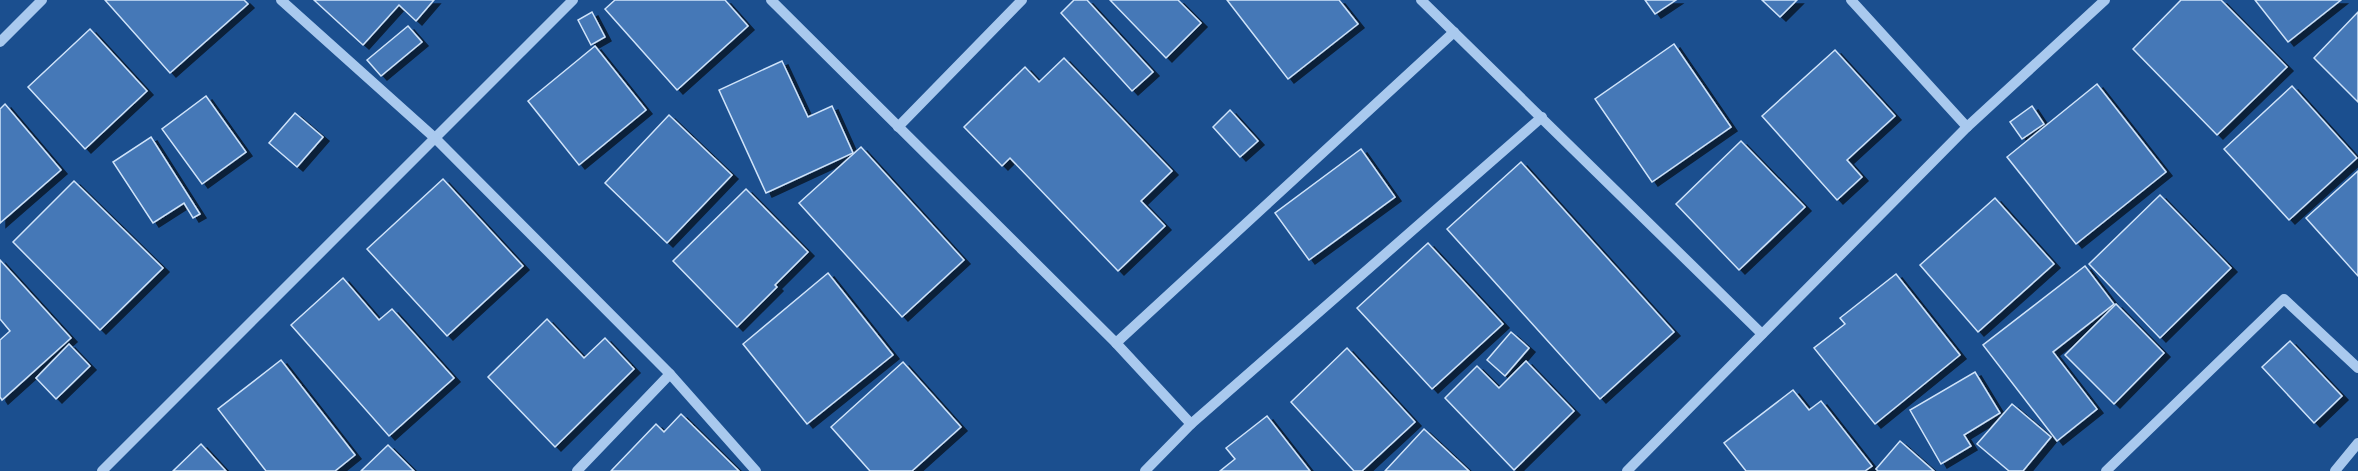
<svg xmlns="http://www.w3.org/2000/svg" width="2358" height="471" viewBox="0 0 2358 471" font-family="Rubik,sans-serif">
<style>
.building{fill:#4478b7;stroke:#cfe3fa;stroke-width:1.5;filter:url(#shadow)}
.lines{fill:none;stroke-linecap:round;stroke-linejoin:round}
.minor{stroke:#a9c9ee;stroke-width:10}
</style>
<defs>
<filter id="shadow"><feDropShadow dx="6" dy="4" stdDeviation="0" flood-color="#0009"/></filter>
</defs>
<rect width="100%" height="100%" fill="#1b4f8f"/>
<g class="building">
<path d="M105,0H244L248,4L170,73Z"/>
<path d="M314,0H434L416,21L399,5L363,45Z"/>
<path d="M615,0H725L748,26L677,90L605,9Z"/>
<path d="M1074,0H1087L1153,72L1132,91L1061,13Z"/>
<path d="M1110,0H1178L1201,23L1166,58Z"/>
<path d="M1227,0H1339L1358,24L1288,79Z"/>
<path d="M1645,0H1676L1655,14Z"/>
<path d="M1762,0H1797L1780,17Z"/>
<path d="M2181,0H2221L2287,67L2217,135L2133,49Z"/>
<path d="M2255,0H2341L2288,42Z"/>
<path d="M592,12L605,37L591,45L578,20Z"/>
<path d="M2358,12V102L2314,58Z"/>
<path d="M408,26L422,42L381,76L367,60Z"/>
<path d="M90,29L147,91L85,149L28,87Z"/>
<path d="M1674,44L1731,127L1652,182L1595,99Z"/>
<path d="M595,46L646,110L579,165L528,101Z"/>
<path d="M1835,50L1895,116L1847,160L1862,177L1837,200L1762,116Z"/>
<path d="M1064,58L1172,171L1141,201L1165,226L1118,271L1010,158L1002,166L964,127L1025,67L1039,82Z"/>
<path d="M782,61L808,117L832,106L853,153L766,193L719,90Z"/>
<path d="M2097,84L2166,172L2076,244L2007,157Z"/>
<path d="M2292,86L2357,158L2289,220L2224,149Z"/>
<path d="M206,96L246,152L202,184L162,129Z"/>
<path d="M5,104L61,170L0,223V109Z"/>
<path d="M2032,106L2044,124L2022,139L2010,122Z"/>
<path d="M1230,110L1258,141L1240,157L1213,127Z"/>
<path d="M295,113L323,137L297,167L269,143Z"/>
<path d="M669,115L732,175L667,243L605,183Z"/>
<path d="M151,137L200,214L193,218L184,203L153,223L113,162Z"/>
<path d="M1741,141L1805,207L1739,270L1676,204Z"/>
<path d="M861,147L964,260L902,317L799,203Z"/>
<path d="M1361,149L1395,197L1309,260L1275,213Z"/>
<path d="M1521,162L1674,332L1600,399L1447,229Z"/>
<path d="M2358,171V276L2306,218Z"/>
<path d="M443,179L523,266L447,336L367,249Z"/>
<path d="M74,181L163,268L100,330L13,242Z"/>
<path d="M746,189L808,252L775,285L777,287L737,327L673,261Z"/>
<path d="M2160,195L2231,268L2160,338L2089,264Z"/>
<path d="M1995,198L2054,264L1978,332L1920,265Z"/>
<path d="M1428,243L1503,324L1432,389L1357,308Z"/>
<path d="M0,260L71,338L2,400L0,397V340L10,331L0,319Z"/>
<path d="M2085,266L2114,304L2053,352L2097,409L2057,441L1983,345Z"/>
<path d="M828,273L893,355L807,424L743,344Z"/>
<path d="M1896,274L1960,355L1875,424L1814,348L1845,324L1840,318Z"/>
<path d="M343,278L379,320L392,309L454,378L389,436L291,325Z"/>
<path d="M2116,304L2164,353L2114,404L2065,355Z"/>
<path d="M547,319L584,358L605,338L634,369L555,447L488,377Z"/>
<path d="M1511,332L1529,348L1505,376L1487,360Z"/>
<path d="M2290,341L2342,396L2314,423L2262,367Z"/>
<path d="M69,344L90,366L56,399L36,378Z"/>
<path d="M1347,348L1415,422L1362,471H1354L1291,402Z"/>
<path d="M281,360L355,455L335,471H266L218,409Z"/>
<path d="M1526,361L1574,411L1514,470L1445,398L1477,366L1499,388Z"/>
<path d="M903,362L961,427L912,471H870L831,427Z"/>
<path d="M1975,372L2000,413L1964,435L1971,446L1941,464L1910,410Z"/>
<path d="M1793,390L1809,410L1821,401L1872,466L1865,471H1746L1724,443Z"/>
<path d="M2012,404L2051,437L2023,471H2009L1977,444Z"/>
<path d="M681,414L739,471H611L656,424L664,432Z"/>
<path d="M1267,416L1310,471H1220L1235,459L1226,448Z"/>
<path d="M1424,429L1469,471H1385Z"/>
<path d="M1900,441L1934,471H1878L1876,469Z"/>
<path d="M201,444L226,471H173Z"/>
<path d="M388,445L414,471H361Z"/>
</g>
<g class="lines">
<g class="minor">
<path d="M281,0L436,139L670,374L756,471"/>
<path d="M771,0L1116,343L1191,424"/>
<path d="M1421,0L1762,334"/>
<path d="M1851,0L1967,127"/>
<path d="M0,42L42,0"/>
<path d="M898,127L1022,0"/>
<path d="M1116,343L1454,32"/>
<path d="M102,471L573,0"/>
<path d="M577,471L670,374"/>
<path d="M1145,471L1191,424L1542,117"/>
<path d="M1627,471L1967,127L2105,0"/>
<path d="M2106,471L2284,299L2358,368"/>
<path d="M2335,471L2358,443"/>
</g>
</g>
</svg>
